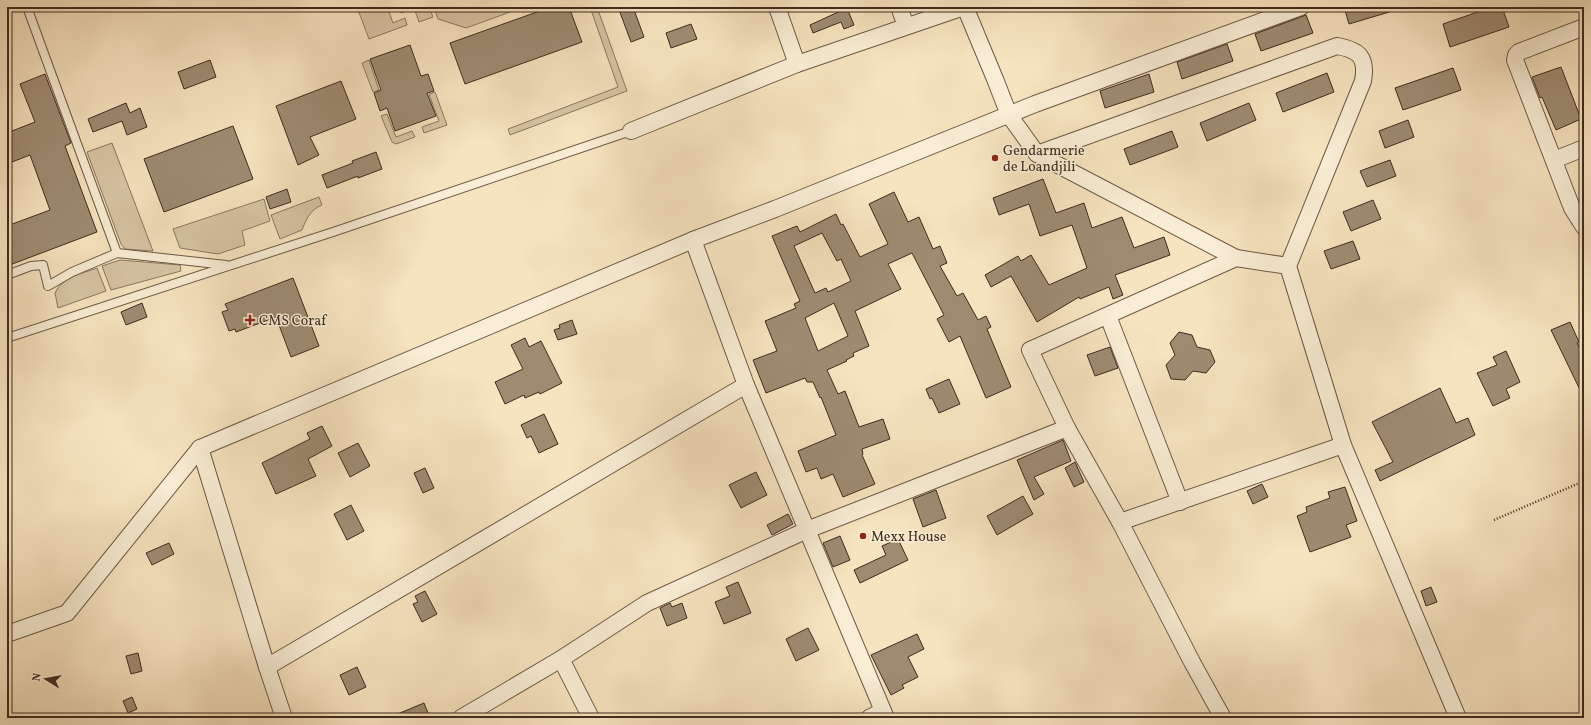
<svg xmlns="http://www.w3.org/2000/svg" width="1591" height="725" viewBox="0 0 1591 725" font-family="Vollkorn,serif">
<style>
.green{fill:#d7c4a4;stroke:#8b7861}
.building{fill:#9e8b72;stroke:#3f2b1e;fill-rule:evenodd}
.lines{fill:none;stroke-linecap:round;stroke-linejoin:round}
.service-casing{stroke:#6d5946;stroke-width:10}
.minor-casing{stroke:#6d5946;stroke-width:18}
.path{stroke:#3f2b1e;stroke-width:2.5;stroke-dasharray:1 2;stroke-linecap:butt}
.service{stroke:#f9edd5;stroke-width:8}
.minor{stroke:#f9edd5;stroke-width:16}
.poi-dot{fill:#8f2418;stroke:#f9edd5;stroke-width:1.5}
.labels{text-anchor:middle;stroke-width:3;stroke-linejoin:round;paint-order:stroke}
.poi-label{font-size:14px;fill:#3f2b1e;stroke:#f9edd5;text-anchor:start}
</style>
<rect width="100%" height="100%" fill="#f6e3bf"/>
<filter id="stains"><feTurbulence type="fractalNoise" baseFrequency=".005" numOctaves="4"/><feColorMatrix values="0 0 0 0 .2 0 0 0 0 .09 0 0 0 0 .02 0 0 0 .5 -.17"/></filter>
<radialGradient id="worn" r=".72"><stop offset=".6" stop-color="#630" stop-opacity="0"/><stop offset="1" stop-color="#630" stop-opacity=".3"/></radialGradient>
<g class="green">
<path d="M357,7H394L388,9L393,23L405,18L407,25L369,39Z"/>
<path d="M399,7H429L433,17L419,22L414,8L401,13Z"/>
<path d="M434,7H459L460,8L464,7H524L466,28L438,19Z"/>
<path d="M590,7H597L627,91L510,135L508,129L618,87Z"/>
<path d="M369,60L379,90L373,92L362,63Z"/>
<path d="M435,92L447,125L424,133L422,127L439,121L429,94Z"/>
<path d="M387,114L396,137L412,131L415,137L396,144L392,142L381,116Z"/>
<path d="M112,143L153,251L125,249L121,244L87,152Z"/>
<path d="M319,197L322,205C310,210 307,218 302,230L280,239L271,215Z"/>
<path d="M264,199L270,221L242,231L245,245L218,254L180,248L173,229Z"/>
<path d="M120,260L180,265L181,271L111,290L102,266Z"/>
<path d="M97,268L106,291L58,308L55,293C62,277 81,274 97,268Z"/>
</g>
<g class="building">
<path d="M551,7H569L582,42L465,84L450,43Z"/>
<path d="M618,7H633L644,37L631,42Z"/>
<path d="M1344,7H1396V10L1349,24Z"/>
<path d="M1492,7H1502L1509,27L1450,47L1443,24Z"/>
<path d="M847,8L854,25L844,29L841,22L813,33L810,25Z"/>
<path d="M1306,15L1313,33L1261,51L1255,34Z"/>
<path d="M691,24L697,39L671,48L666,33Z"/>
<path d="M1227,44L1233,61L1182,79L1177,62Z"/>
<path d="M410,45L421,76L428,74L434,91L427,93L436,116L395,131L387,108L380,111L374,93L381,90L370,59Z"/>
<path d="M210,60L216,77L184,89L178,72Z"/>
<path d="M1561,67L1581,119L1556,130L1542,97L1540,98L1532,77Z"/>
<path d="M1453,68L1461,90L1403,110L1395,88Z"/>
<path d="M1327,73L1334,92L1283,112L1276,93Z"/>
<path d="M45,74L71,143L65,146L97,232L7,266V226L50,210L30,155L7,164V133L35,122L20,84Z"/>
<path d="M1149,74L1154,92L1105,108L1100,91Z"/>
<path d="M341,81L356,119L310,137L319,155L298,165L276,106Z"/>
<path d="M126,103L130,113L140,108L147,127L127,135L122,121L93,132L88,119Z"/>
<path d="M1249,103L1256,120L1207,141L1200,123Z"/>
<path d="M1408,120L1414,137L1385,148L1379,131Z"/>
<path d="M233,126L253,179L164,212L144,159Z"/>
<path d="M1172,131L1178,147L1130,165L1124,149Z"/>
<path d="M376,152L382,169L358,178V176L327,188L322,175L353,163L352,161Z"/>
<path d="M1390,160L1396,176L1367,187L1360,171Z"/>
<path d="M1043,179L1056,213L1084,203L1092,228L1122,217L1134,248L1164,237L1170,255L1115,275L1123,295L1113,299L1109,287L1080,299L1079,297L1037,322L1011,276L991,287L985,275L1018,256L1021,261L1031,255L1049,285L1087,268L1072,225L1040,236L1029,204L999,215L993,198Z"/>
<path d="M287,189L291,202L270,209L266,197Z"/>
<path d="M894,192L908,222L919,217L933,249L940,246L947,263L940,266L957,296L963,293L978,320L986,316L991,327L987,329L1011,387L986,398L960,336L949,342L937,319L944,315L912,253L888,264L901,289L855,311L869,346L853,353L854,356L846,360L847,361L827,370L838,394L845,391L859,427L883,419L890,439L862,449L863,454L862,455L875,484L843,497L833,474L821,479L817,468L806,472L798,451L836,435L821,397L820,398L813,382H807L805,378L766,393L753,360L777,351L765,321L796,308L794,304L800,301L772,236L797,226L800,232L836,214L841,225L843,224L860,257L888,244L869,204ZM822,233L837,261L841,259L851,281L828,292L826,288L815,293L794,246ZM834,303L848,336L818,351L805,318Z"/>
<path d="M1373,200L1381,219L1351,231L1343,212Z"/>
<path d="M1353,241L1360,259L1331,269L1324,251Z"/>
<path d="M293,278L319,346L291,357L276,317L236,332L235,329L229,331L222,312L228,310L225,304Z"/>
<path d="M142,303L147,317L126,325L121,312Z"/>
<path d="M572,320L577,334L558,340L554,330L560,328L559,325Z"/>
<path d="M1570,322L1579,342L1577,343L1584,357L1579,360L1584,369V398L1551,330Z"/>
<path d="M1179,332L1192,335L1197,347L1210,350L1215,362L1206,373L1193,371L1185,380L1171,379L1166,365L1175,355L1170,343Z"/>
<path d="M525,338L529,347L541,341L562,383L540,394L539,392L525,398L524,395L505,404L495,382L523,369L511,345Z"/>
<path d="M1110,347L1118,368L1095,376L1087,355Z"/>
<path d="M1506,351L1520,382L1506,389L1510,398L1493,406L1477,373L1497,365L1493,357Z"/>
<path d="M949,379L960,404L939,413L932,398L930,399L926,389Z"/>
<path d="M1440,388L1456,423L1468,418L1475,435L1380,481L1375,470L1393,462L1372,422Z"/>
<path d="M544,414L558,444L539,453L531,436L527,438L521,425Z"/>
<path d="M322,426L332,446L308,459L316,476L276,494L262,463L310,439L307,433Z"/>
<path d="M1063,440L1071,461L1034,477L1044,494L1034,500L1017,460Z"/>
<path d="M358,443L370,466L350,477L338,453Z"/>
<path d="M1075,462L1084,482L1074,487L1065,468Z"/>
<path d="M425,468L434,488L423,493L414,473Z"/>
<path d="M756,472L767,495L741,508L729,485Z"/>
<path d="M1262,484L1268,497L1253,504L1247,491Z"/>
<path d="M1345,487L1357,521L1346,525L1351,537L1310,552L1297,516L1307,512L1306,507L1330,498L1328,492Z"/>
<path d="M936,490L946,518L923,527L913,499Z"/>
<path d="M1023,496L1033,514L997,535L987,516Z"/>
<path d="M351,505L364,531L347,540L334,514Z"/>
<path d="M788,514L793,524L772,535L767,525Z"/>
<path d="M840,536L850,560L833,567L823,543Z"/>
<path d="M898,539L908,560L860,583L854,570L886,555L882,546Z"/>
<path d="M169,543L174,554L152,565L146,553Z"/>
<path d="M738,582L751,613L724,624L715,602L730,596L726,587Z"/>
<path d="M1431,587L1437,602L1426,606L1421,591Z"/>
<path d="M425,591L437,614L422,622L413,604L418,602L415,596Z"/>
<path d="M670,603L672,607L682,603L687,618L667,626L660,608Z"/>
<path d="M808,628L819,650L796,661L786,639Z"/>
<path d="M917,634L924,649L908,657L918,677L902,685L904,688L891,695L871,655Z"/>
<path d="M138,653L142,671L131,674L126,656Z"/>
<path d="M357,667L366,687L349,695L340,675Z"/>
<path d="M132,697L137,709L128,713L123,701Z"/>
<path d="M424,703L430,718H388Z"/>
</g>
<g class="lines">
<g class="service-casing">
<g id="service">
<path d="M27,7L117,253"/>
<path d="M7,275L31,266L43,265L48,286L72,272L117,253L226,265"/>
<path d="M7,338L333,232L631,131"/>
</g>
</g>
<g class="minor-casing">
<g id="minor">
<path d="M777,7L797,64"/>
<path d="M899,7L906,26"/>
<path d="M965,7L995,79L1009,115L1037,154L1236,258L1288,266"/>
<path d="M1584,27L1519,52L1516,55L1515,60L1572,208L1584,227"/>
<path d="M631,131L797,64L964,7"/>
<path d="M1037,154L1337,46C1360,50 1367,58 1363,81L1288,266L1343,445L1458,718"/>
<path d="M1554,160L1584,148"/>
<path d="M693,240L746,385L886,718"/>
<path d="M1108,316L1180,502"/>
<path d="M200,448L267,667L284,718"/>
<path d="M1120,522L1343,445"/>
<path d="M7,634L67,613L200,448L693,240L775,209L1035,104L1301,7"/>
<path d="M561,659L591,718"/>
<path d="M267,667L746,385"/>
<path d="M461,718L561,659L647,603L807,530L1067,428"/>
<path d="M869,718L883,711"/>
<path d="M1223,718L1192,662L1120,522L1067,428L1030,350L1236,258"/>
</g>
</g>
<path class="path" d="M1494,520L1584,481"/>
<use href="#service" class="service"/>
<use href="#minor" class="minor"/>
</g>
<g class="poi-dot">
<circle cx="995" cy="158" r="4"/>
<path d="M248 314h4v4h4v4h-4v4h-4v-4h-4v-4h4z"/>
<circle cx="863" cy="536" r="4"/>
</g>
<g class="labels">
<g class="poi-label">
<text x="1003" y="155">Gendarmerie<tspan x="1003" dy="16">de Loandjili</tspan></text>
<text x="259" y="325">CMS Coraf</text>
<text x="871" y="541">Mexx House</text>
</g>
</g>
<rect width="1591" height="725" fill="none" stroke="#f6e3bf" stroke-width="24"/>
<rect x="8" y="8" width="1575" height="709" fill="none" stroke="#3f2b1e" stroke-width="2"/>
<rect x="12" y="12" width="1567" height="701" fill="none" stroke="#3f2b1e"/>
<g transform="translate(46 679) rotate(281)" stroke="#f9edd5" stroke-width="3" paint-order="stroke">
<path d="M0-3L7 15L0 10L-7 15Z" fill="#3f2b1e"/>
<text y="-6" font-size="11" font-weight="bold" text-anchor="middle" fill="#3f2b1e">N</text>
</g>
<rect width="100%" height="100%" filter="url(#stains)"/>
<rect width="100%" height="100%" fill="url(#worn)"/>
</svg>
